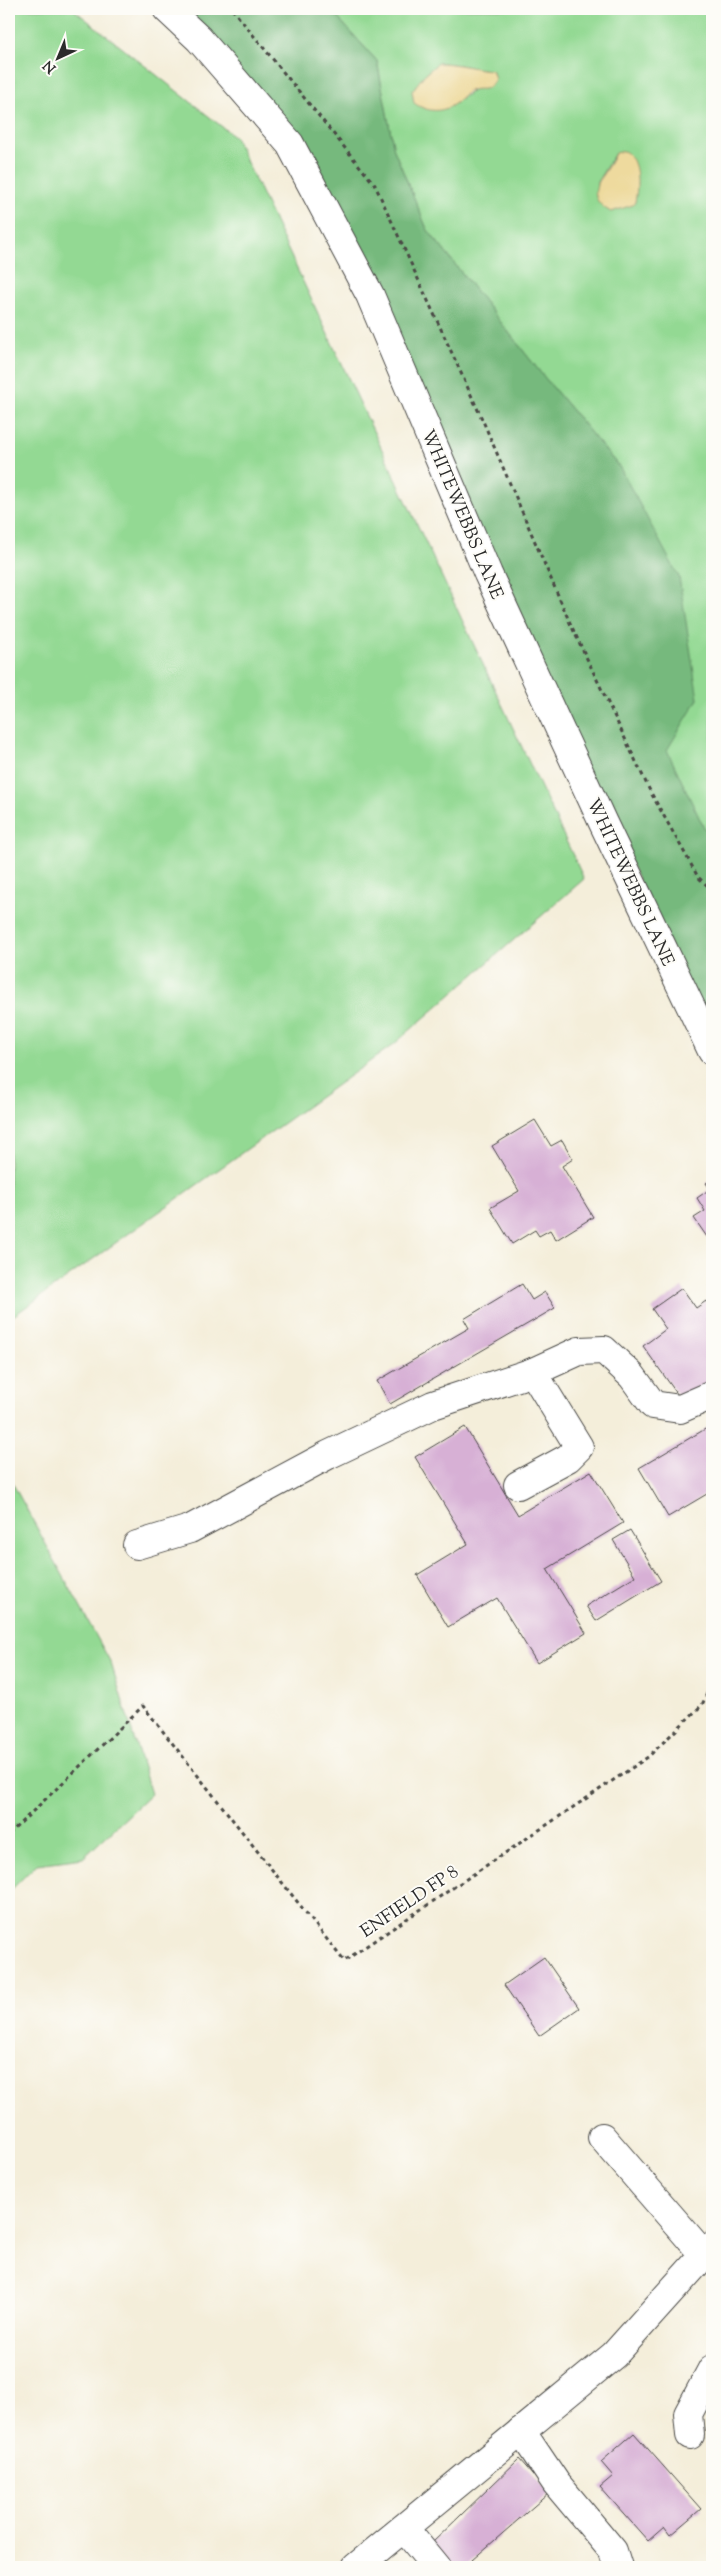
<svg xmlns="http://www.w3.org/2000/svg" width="721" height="2576" viewBox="0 0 721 2576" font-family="'Sorts Mill Goudy',serif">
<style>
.green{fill:#93d993;stroke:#5f825f;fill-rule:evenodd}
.forest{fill:#76b97d;stroke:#507254}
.sand{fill:#eeda9e;stroke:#8c8264}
.building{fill:#d7b0d5}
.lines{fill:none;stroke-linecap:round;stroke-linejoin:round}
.minor-casing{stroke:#494845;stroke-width:30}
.path{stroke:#494845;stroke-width:3;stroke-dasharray:4 4;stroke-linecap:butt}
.minor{stroke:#fff;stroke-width:28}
.labels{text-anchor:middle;stroke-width:4;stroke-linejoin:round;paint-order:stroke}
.street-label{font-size:18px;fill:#2b2b2b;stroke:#fdfcf7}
</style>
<rect width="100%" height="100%" fill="#fdfcf7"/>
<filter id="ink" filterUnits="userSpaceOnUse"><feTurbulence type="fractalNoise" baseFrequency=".02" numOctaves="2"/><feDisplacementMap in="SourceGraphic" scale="10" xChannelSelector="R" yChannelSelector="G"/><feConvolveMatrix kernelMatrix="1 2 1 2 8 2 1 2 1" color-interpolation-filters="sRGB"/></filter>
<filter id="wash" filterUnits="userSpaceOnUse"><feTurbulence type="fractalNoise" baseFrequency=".0096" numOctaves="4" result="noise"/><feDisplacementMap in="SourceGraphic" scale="20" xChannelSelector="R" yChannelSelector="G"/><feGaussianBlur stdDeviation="1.12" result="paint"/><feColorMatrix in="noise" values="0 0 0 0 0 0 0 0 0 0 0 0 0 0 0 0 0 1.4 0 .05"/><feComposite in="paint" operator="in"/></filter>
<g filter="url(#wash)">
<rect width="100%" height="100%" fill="#f4eeda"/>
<g class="green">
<path d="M9,9H73L235,137L584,879L393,1045L9,1319Z"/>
<path d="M330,9H712V835L704,828L666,750L698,699L620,468L540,372L427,229L394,150L377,61ZM438,63C457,63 474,69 492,70L495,79C479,88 469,92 454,104L424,75ZM615,153L634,163L635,202L607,210L596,197L597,182Z"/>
<path d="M9,1477L111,1663L151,1794L83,1858L37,1864L9,1892Z"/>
</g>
<path class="forest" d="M167,9H330L377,61L394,150L427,229L540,372L620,468L679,577L698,699L667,750L704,828L712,835V1035L290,144Z"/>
<g class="sand">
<path d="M438,63C457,63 474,69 492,70L495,79C486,95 481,86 469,91C465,93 461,98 457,102C444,113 428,113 414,103L412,91L424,75Z"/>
<path d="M624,151C640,159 638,187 635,202L633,205L611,212C578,194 607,175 615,153Z"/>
</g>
<g id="blocks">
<g class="building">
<path d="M535,1120L551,1146L562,1140L573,1159L562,1166L593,1217L556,1240L550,1230L539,1236L535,1230L512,1244L490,1208L519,1191L492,1146Z"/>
<path d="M712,1179V1234L707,1237L694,1218L705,1211L697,1198L710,1189L706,1183Z"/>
<path d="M522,1284L532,1300L545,1292L555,1308L390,1404L377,1381L469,1328L464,1319Z"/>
<path d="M682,1288L696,1308L706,1301L712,1310V1385L680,1398L643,1346L666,1329L652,1309Z"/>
<path d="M712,1425V1491L668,1517L639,1468Z"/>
<path d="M465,1427L518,1515L591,1471L623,1523L547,1569L586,1633L537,1663L497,1598L448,1627L417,1575L468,1544L415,1457Z"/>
<path d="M630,1530L661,1581L596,1621L586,1606L635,1576L613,1540Z"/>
<path d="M544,1957L579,2008L539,2036L504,1985Z"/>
<path d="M634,2433L701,2509L670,2535L664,2527L648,2541L600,2487L613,2476L601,2462Z"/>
<path d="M519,2459L549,2493L464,2567H450L431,2544Z"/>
</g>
</g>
</g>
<g filter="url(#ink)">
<use href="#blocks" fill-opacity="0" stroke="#494845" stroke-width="1"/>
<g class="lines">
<g class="minor-casing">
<g id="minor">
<path d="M167,9L199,39L290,144L370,295L488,574L603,823L712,1051"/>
<path d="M518,1485L568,1458L579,1447L533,1372"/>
<path d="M137,1545L190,1529L328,1455L433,1405L533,1372L579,1351L604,1350L632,1376L653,1405L680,1409L712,1395"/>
<path d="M602,2137L704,2255"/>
<path d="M521,2431L556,2483L613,2551L618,2567"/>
<path d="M690,2435L688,2414L712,2369"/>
<path d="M404,2528L436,2567"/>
<path d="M356,2567L614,2355L712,2246"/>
</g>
</g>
<g class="path">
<path d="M232,9L375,185L483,421L570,623L650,791L698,877L712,890"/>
<path d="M9,1834L143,1706L344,1961L648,1757L702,1705L712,1682"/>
</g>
<use href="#minor" class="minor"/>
</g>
</g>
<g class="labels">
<g class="street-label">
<text transform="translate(463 514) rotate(67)" y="6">WHITEWEBBS LANE</text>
<text transform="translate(631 882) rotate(65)" y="6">WHITEWEBBS LANE</text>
<text transform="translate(409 1901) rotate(-34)" y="6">ENFIELD FP 8</text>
</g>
</g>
<rect width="721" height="2576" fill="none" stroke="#fdfcf7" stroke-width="30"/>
<g transform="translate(58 58) rotate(224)" stroke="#fdfcf7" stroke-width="4" paint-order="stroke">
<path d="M0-4L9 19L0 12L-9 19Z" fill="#2b2b2b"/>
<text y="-8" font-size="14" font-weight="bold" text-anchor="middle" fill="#2b2b2b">N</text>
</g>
</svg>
